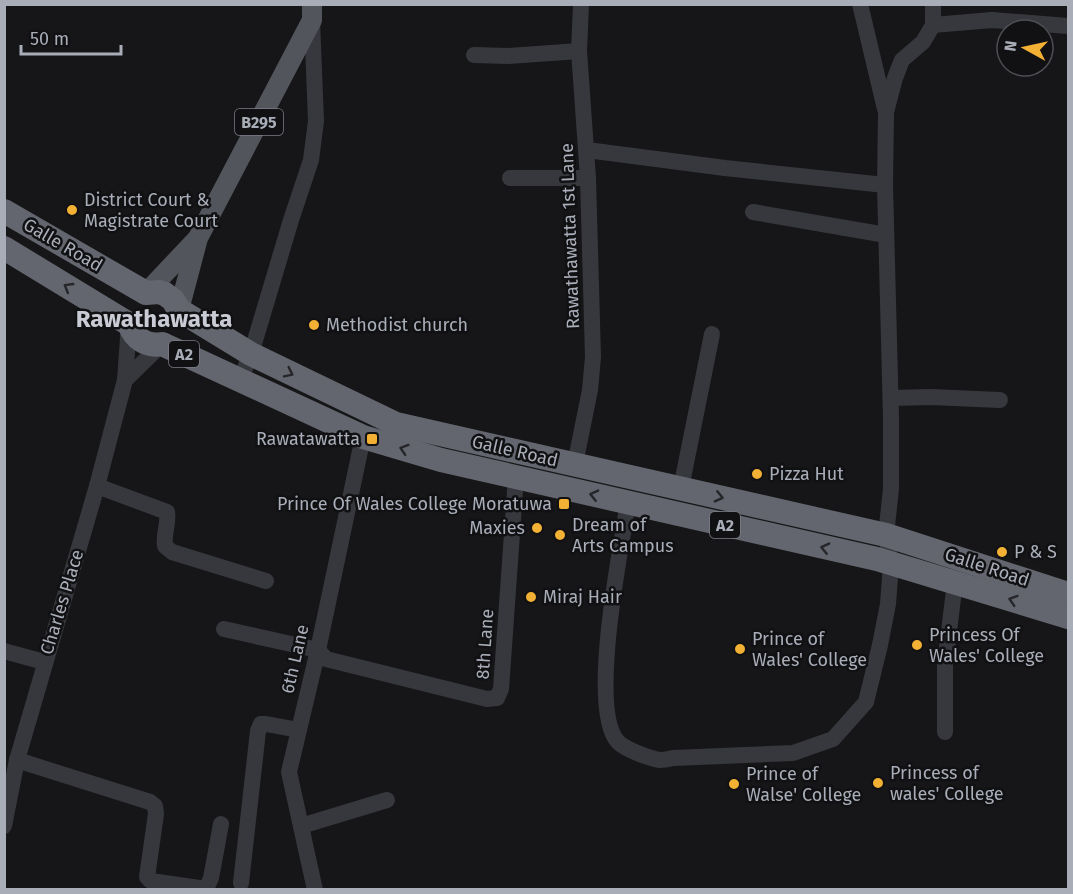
<svg xmlns="http://www.w3.org/2000/svg" width="1073" height="894" viewBox="0 0 1073 894" font-family="'Fira Sans',sans-serif">
<style>
.lines{fill:none;stroke-linecap:round;stroke-linejoin:round}
.minor{stroke:#37383d;stroke-width:16}
.major{stroke:#53555c;stroke-width:20}
.highway{stroke:#63666e;stroke-width:24}
.oneway{stroke:#26262a}
.poi-dot{fill:#f2b134;stroke:#111113;stroke-width:2}
.labels{text-anchor:middle;stroke-width:5;stroke-linejoin:round;paint-order:stroke}
.shield{fill:#111113;stroke:#7b7e86;stroke-width:1.5}
.shield-label{font-size:16px;font-weight:bold;fill:#a8adb8}
.poi-label{font-size:18px;fill:#a8adb8;stroke:#111113;text-anchor:start}
.street-label{font-size:18px;fill:#a8adb8;stroke:#111113}
.district-label{font-size:24px;font-weight:bold;fill:#c9ccd4;stroke:#111113}
</style>
<rect width="100%" height="100%" fill="#161618"/>
<g class="lines">
<g class="minor">
<path d="M860,4L885,109"/>
<path d="M933,25L992,20L1068,26"/>
<path d="M474,55L508,56L579,51"/>
<path d="M587,150L725,168L885,185"/>
<path d="M510,178H588"/>
<path d="M753,212L886,235"/>
<path d="M125,380L162,344"/>
<path d="M240,380L251,354L291,220L311,160L316,121L312,20"/>
<path d="M891,398L931,397L1000,400"/>
<path d="M575,464L590,390L593,357L588,178L579,51L581,4"/>
<path d="M97,486L167,512C169,524 163,534 165,546L172,552L266,581"/>
<path d="M681,488L712,334"/>
<path d="M628,503C621,548 588,710 618,742C625,749 650,759 660,760C664,760 669,759 673,758L793,753L833,739L866,702L880,645L888,604L891,564L886,535L891,489V418L885,185L886,112L895,78L902,60L923,42L933,25V4"/>
<path d="M224,629L318,650L326,659L487,699L497,698L501,689L516,477"/>
<path d="M4,651L44,662"/>
<path d="M945,732V664L955,582"/>
<path d="M17,760L150,802L155,806L156,814L147,877L151,881L206,889L211,878L221,824"/>
<path d="M4,826L17,760L97,486L125,380L129,324"/>
<path d="M301,826L387,800"/>
<path d="M241,883L258,731L261,724H266L299,730"/>
<path d="M315,890L289,772L318,650L363,437"/>
</g>
<g class="major">
<path d="M146,293L196,240"/>
<path d="M179,310L198,238L312,20V4"/>
</g>
<g class="highway">
<path d="M4,211L146,293L159,292L165,294L173,300L179,310L251,354L396,424L886,535L1068,594"/>
<path d="M4,248L129,324C135,339 146,347 162,344L363,437L441,460L877,559L1068,617"/>
</g>
</g>
<defs><path id="oneway-chevron" d="M-2-3.5L2.5 0L-2 3.5" fill="none" stroke-width="1.6" stroke-linecap="round" stroke-linejoin="round" transform="scale(1.5)"/></defs>
<g class="oneway">
<use href="#oneway-chevron" transform="translate(68 287) rotate(-149)"/>
<use href="#oneway-chevron" transform="translate(289 373) rotate(26)"/>
<use href="#oneway-chevron" transform="translate(404 449) rotate(-162)"/>
<use href="#oneway-chevron" transform="translate(594 495) rotate(-167)"/>
<use href="#oneway-chevron" transform="translate(719 497) rotate(13)"/>
<use href="#oneway-chevron" transform="translate(825 548) rotate(-167)"/>
<use href="#oneway-chevron" transform="translate(1013 600) rotate(-162)"/>
</g>
<g class="poi-dot">
<circle cx="72" cy="210" r="6"/>
<circle cx="314" cy="325" r="6"/>
<rect x="366" y="433" width="12" height="12" rx="3"/>
<circle cx="757" cy="474" r="6"/>
<rect x="558" y="498" width="12" height="12" rx="3"/>
<circle cx="537" cy="528" r="6"/>
<circle cx="560" cy="535" r="6"/>
<circle cx="1002" cy="552" r="6"/>
<circle cx="531" cy="597" r="6"/>
<circle cx="917" cy="645" r="6"/>
<circle cx="740" cy="649" r="6"/>
<circle cx="878" cy="783" r="6"/>
<circle cx="734" cy="784" r="6"/>
</g>
<g class="labels">
<g class="shield">
<rect x="235" y="109" width="48" height="26" rx="4.5"/>
<rect x="169" y="341" width="30" height="26" rx="4.5"/>
<rect x="710" y="512" width="30" height="26" rx="4.5"/>
</g>
<g class="shield-label">
<text x="259" y="128">B295</text>
<text x="184" y="360">A2</text>
<text x="725" y="531">A2</text>
</g>
<g class="poi-label">
<text x="84" y="206">District Court &amp;<tspan x="84" dy="21">Magistrate Court</tspan></text>
<text x="326" y="331">Methodist church</text>
<text x="360" y="445" text-anchor="end">Rawatawatta</text>
<text x="769" y="480">Pizza Hut</text>
<text x="552" y="510" text-anchor="end">Prince Of Wales College Moratuwa</text>
<text x="572" y="531">Dream of<tspan x="572" dy="21">Arts Campus</tspan></text>
<text x="525" y="534" text-anchor="end">Maxies</text>
<text x="1014" y="558">P &amp; S</text>
<text x="543" y="603">Miraj Hair</text>
<text x="929" y="641">Princess Of<tspan x="929" dy="21">Wales' College</tspan></text>
<text x="752" y="645">Prince of<tspan x="752" dy="21">Wales' College</tspan></text>
<text x="890" y="779">Princess of<tspan x="890" dy="21">wales' College</tspan></text>
<text x="746" y="780">Prince of<tspan x="746" dy="21">Walse' College</tspan></text>
</g>
<g class="street-label">
<text transform="translate(570 236) rotate(-92)" y="6">Rawathawatta 1st Lane</text>
<text transform="translate(63 245) rotate(30)" y="6">Galle Road</text>
<text transform="translate(515 451) rotate(13)" y="6">Galle Road</text>
<text transform="translate(987 567) rotate(18)" y="6">Galle Road</text>
<text transform="translate(62 602) rotate(-73)" y="6">Charles Place</text>
<text transform="translate(485 644) rotate(-86)" y="6">8th Lane</text>
<text transform="translate(295 659) rotate(-77)" y="6">6th Lane</text>
</g>
<g class="district-label">
<text x="154" y="327">Rawathawatta</text>
</g>
</g>
<rect width="1073" height="894" fill="none" stroke="#a8adb8" stroke-width="12"/>
<g transform="translate(1025 48) rotate(278)"><circle r="28" fill="#111113" stroke="#4d4f55" stroke-width="1.5"/>
<path d="M0-4.5L10 22L0 15L-10 22Z" fill="#f2b134"/>
<text y="-9" font-size="16" font-weight="bold" text-anchor="middle" fill="#a8adb8">N</text>
</g>
<path d="M21 45v9h100v-9" fill="none" stroke="#a8adb8" stroke-width="3"/>
<text x="30" y="45" font-size="18" fill="#a8adb8" stroke="#111113" stroke-width="4.5" paint-order="stroke">50 m</text>
</svg>
